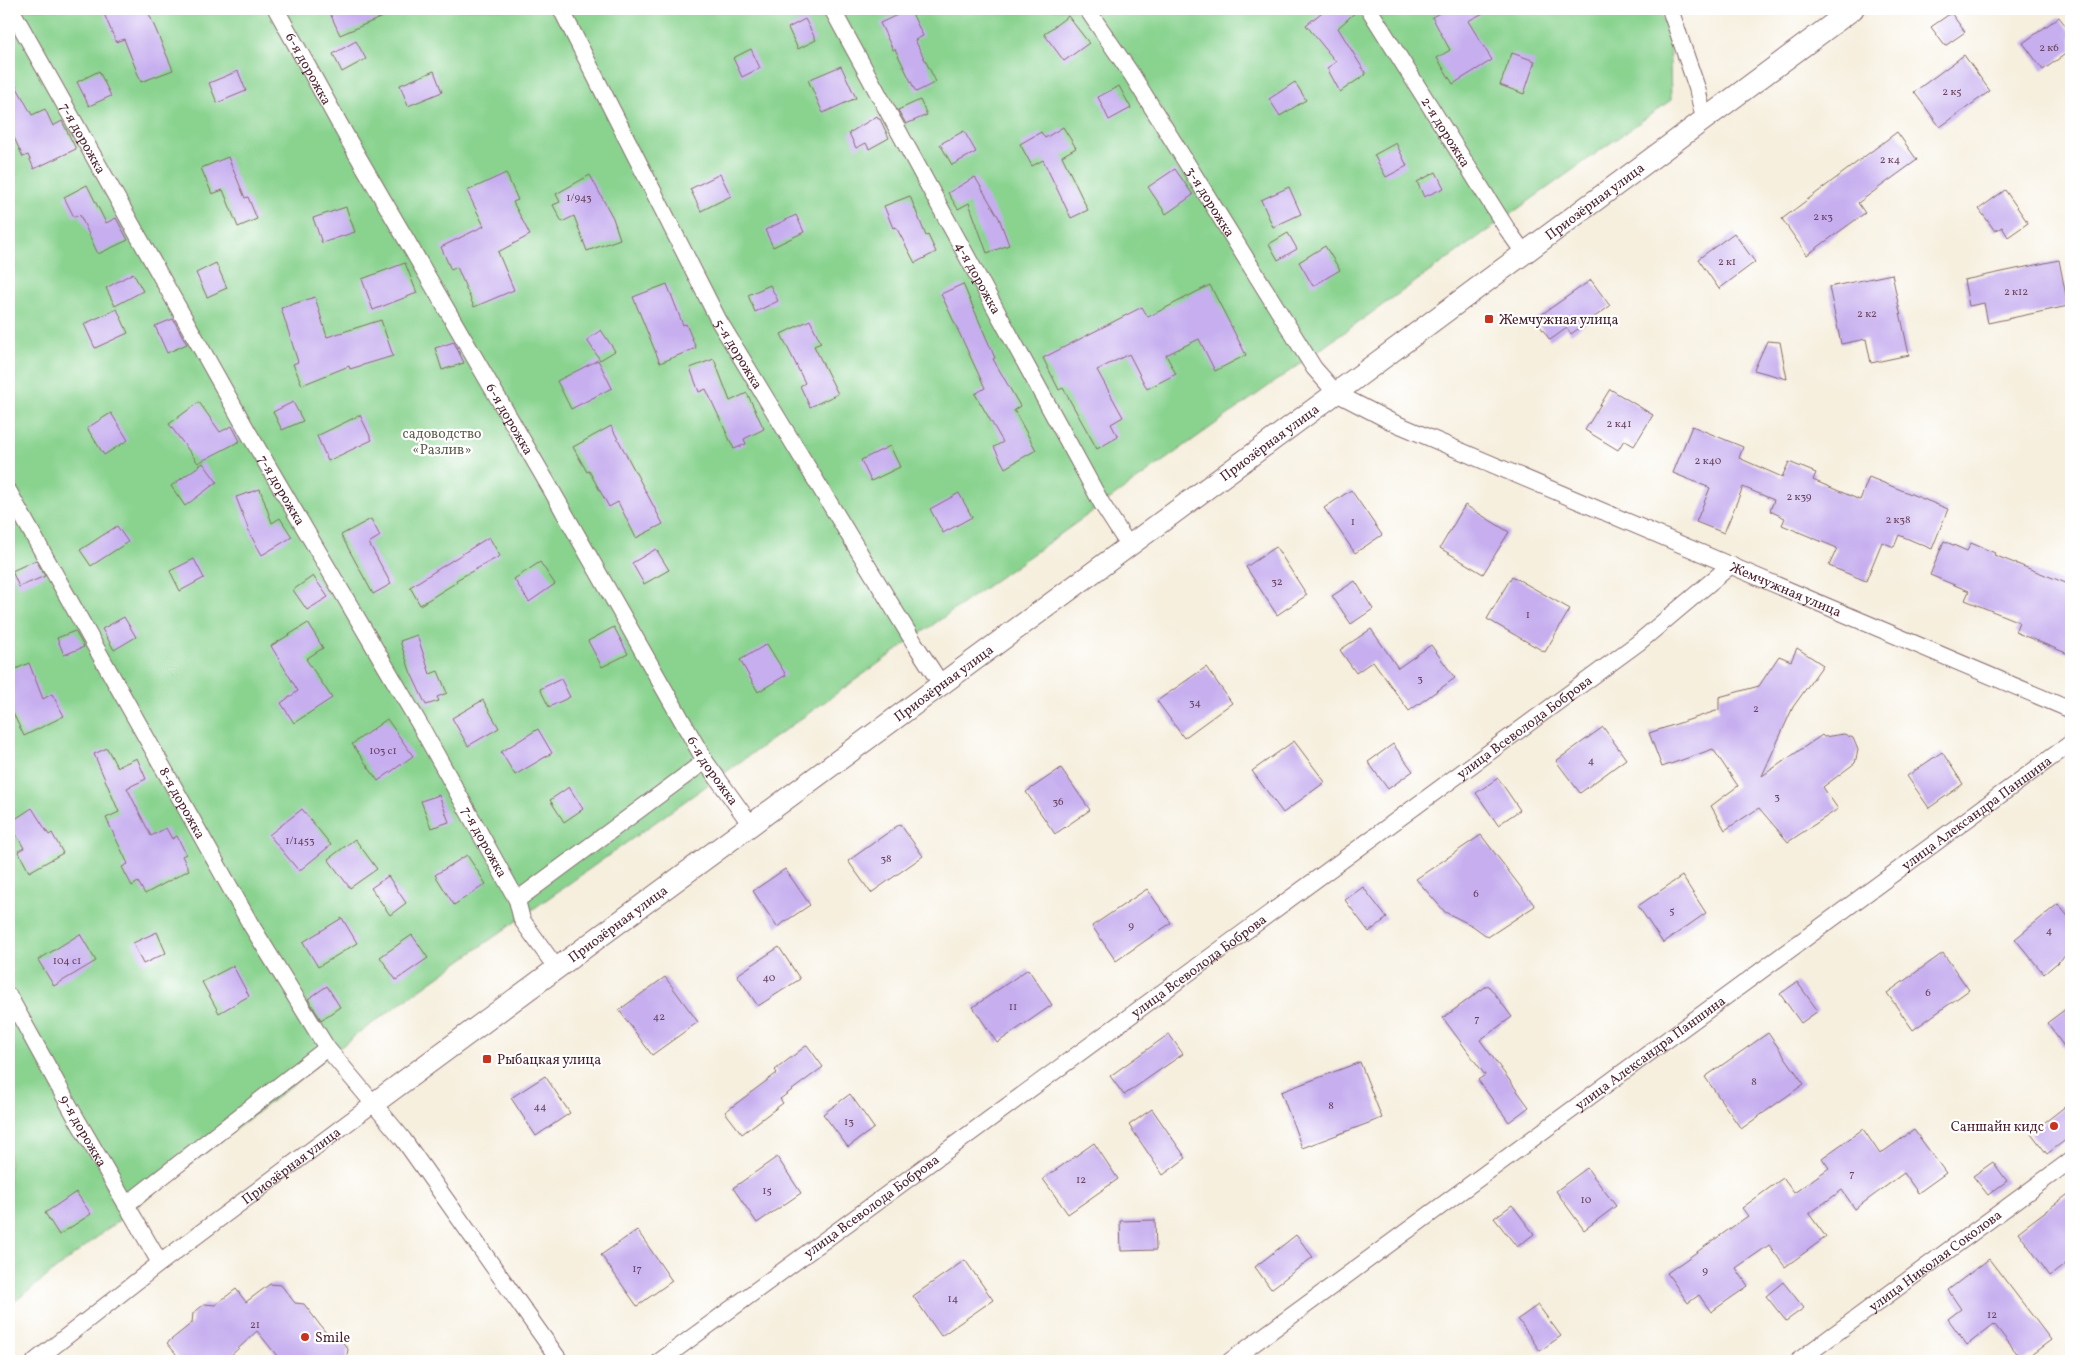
<svg xmlns="http://www.w3.org/2000/svg" width="2080" height="1370" viewBox="0 0 2080 1370" font-family="Vollkorn,serif">
<style>
.green{fill:#89d38f;stroke:#6a795d}
.building{fill:#c6aeef}
.lines{fill:none;stroke-linecap:round;stroke-linejoin:round}
.minor-casing{stroke:#86686a;stroke-width:18}
.tertiary-casing{stroke:#86686a;stroke-width:23}
.minor{stroke:#fff;stroke-width:16}
.tertiary{stroke:#fff;stroke-width:21}
.poi-dot{fill:#c8321e;stroke:#fff;stroke-width:2}
.labels{text-anchor:middle;stroke-width:4.5;stroke-linejoin:round;paint-order:stroke}
.number-label{font-size:11px;fill:#69435c}
.street-label{font-size:14px;fill:#4a1f2b;stroke:#fff}
.poi-label{font-size:14px;fill:#4a1f2b;stroke:#fff;text-anchor:start}
.park-label{font-size:14px;fill:#605e4e;stroke:#fff}
</style>
<rect width="100%" height="100%" fill="#fff"/>
<filter id="ink" filterUnits="userSpaceOnUse"><feTurbulence type="fractalNoise" baseFrequency=".02" numOctaves="2"/><feDisplacementMap in="SourceGraphic" scale="10" xChannelSelector="R" yChannelSelector="G"/><feConvolveMatrix kernelMatrix="1 2 1 2 8 2 1 2 1" color-interpolation-filters="sRGB"/></filter>
<filter id="wash" filterUnits="userSpaceOnUse"><feTurbulence type="fractalNoise" baseFrequency=".0096" numOctaves="4" result="noise"/><feDisplacementMap in="SourceGraphic" scale="20" xChannelSelector="R" yChannelSelector="G"/><feGaussianBlur stdDeviation="1.12" result="paint"/><feColorMatrix in="noise" values="0 0 0 0 0 0 0 0 0 0 0 0 0 0 0 0 0 1.4 0 .05"/><feComposite in="paint" operator="in"/></filter>
<g filter="url(#wash)">
<rect width="100%" height="100%" fill="#f6efde"/>
<path class="green" d="M9,9H1657L1669,29L1671,100L356,1035L9,1306Z"/>
<g id="blocks">
<g class="building">
<path d="M102,9H147L173,70L141,82L124,39L116,42Z"/>
<path d="M328,9H401L340,35Z"/>
<path d="M910,9L923,36L915,40L936,82L916,92L895,49L893,50L880,23Z"/>
<path d="M1326,9H1359L1338,28L1366,74L1340,92L1327,68L1336,62L1306,25Z"/>
<path d="M1447,9H1491L1468,21L1492,60L1453,84L1437,58L1450,50L1432,17Z"/>
<path d="M1951,13L1965,32L1945,46L1931,27Z"/>
<path d="M1068,16L1089,43L1064,61L1044,34Z"/>
<path d="M2059,17L2071,33V50L2043,70L2023,43Z"/>
<path d="M805,19L816,40L798,49L788,28Z"/>
<path d="M356,41L366,59L342,72L333,54Z"/>
<path d="M751,49L760,68L742,77L733,58Z"/>
<path d="M1512,53L1535,61L1524,94L1500,85Z"/>
<path d="M1964,55L1990,91L1940,127L1914,92Z"/>
<path d="M841,66L856,98L823,113L808,80Z"/>
<path d="M99,71L111,96L89,106L77,82Z"/>
<path d="M238,71L246,91L217,103L209,83Z"/>
<path d="M434,71L442,92L408,106L400,85Z"/>
<path d="M9,73L32,115L45,109L53,126L62,121L76,149L34,169L28,155L23,157L9,127Z"/>
<path d="M1295,82L1306,100L1280,116L1269,99Z"/>
<path d="M1119,86L1131,108L1109,120L1098,97Z"/>
<path d="M920,100L927,115L906,124L898,110Z"/>
<path d="M877,116L878,119H880L889,138L869,149L866,143L856,148L849,133Z"/>
<path d="M1063,127L1076,148L1062,156L1088,210L1071,218L1043,160L1032,166L1020,144L1041,132L1045,138Z"/>
<path d="M964,131L976,152L952,165L940,144Z"/>
<path d="M1897,132L1917,160L1858,203L1865,213L1807,255L1782,219Z"/>
<path d="M1396,143L1407,166L1386,177L1374,155Z"/>
<path d="M228,157L245,198L248,197L257,219L238,227L223,190L212,194L201,168Z"/>
<path d="M1175,169L1193,195L1166,214L1148,187Z"/>
<path d="M1436,172L1444,188L1424,197L1417,182Z"/>
<path d="M506,173L518,200L513,202L530,235L498,252L514,290L474,307L457,267L451,270L441,247L484,226L467,191Z"/>
<path d="M720,174L731,196L701,211L690,189Z"/>
<path d="M590,175L613,218L620,239L587,251L574,216L562,222L553,205L560,202L556,194Z"/>
<path d="M975,177L999,218L1009,245L987,253L969,203L958,209L948,193Z"/>
<path d="M87,185L106,223L116,218L128,240L98,254L80,215L74,217L64,197Z"/>
<path d="M1289,187L1301,214L1273,227L1261,200Z"/>
<path d="M2005,190L2028,223L2008,237L2002,227L1995,231L1979,209Z"/>
<path d="M910,196L926,236L928,235L936,252L915,263L896,227L893,228L884,206Z"/>
<path d="M346,207L355,232L322,243L313,218Z"/>
<path d="M796,215L804,232L773,247L765,230Z"/>
<path d="M1288,233L1297,249L1278,260L1269,244Z"/>
<path d="M1734,233L1755,262L1719,289L1698,259Z"/>
<path d="M1325,246L1340,270L1313,286L1299,262Z"/>
<path d="M2059,260L2068,306L1988,323L1984,303L1969,306L1964,280Z"/>
<path d="M216,263L227,288L207,297L196,273Z"/>
<path d="M405,263L417,293L373,310L362,279Z"/>
<path d="M133,273L143,291L115,306L106,288Z"/>
<path d="M1892,274L1909,355L1871,363L1866,339L1841,344L1829,287Z"/>
<path d="M1591,280L1610,306L1571,334L1567,328L1550,340L1535,319Z"/>
<path d="M667,284L683,325L686,324L696,348L660,363L633,297Z"/>
<path d="M963,284L995,358L993,359L1020,406L1014,410L1036,450L1005,468L994,447L1003,442L975,394L985,388L941,294Z"/>
<path d="M770,285L778,301L755,312L748,295Z"/>
<path d="M1210,285L1246,355L1215,371L1199,339L1166,355L1176,374L1147,389L1129,354L1097,370L1123,417L1111,424L1118,437L1097,449L1063,388L1059,390L1043,358L1142,307L1148,317Z"/>
<path d="M315,297L327,337L381,320L393,356L350,369L349,366L302,385L293,364L298,362L281,308Z"/>
<path d="M117,309L128,333L95,348L84,324Z"/>
<path d="M173,319L187,344L167,353L155,326Z"/>
<path d="M810,320L821,343L814,346L838,394L810,407L800,386L805,383L781,334Z"/>
<path d="M601,330L615,351L600,360L587,340Z"/>
<path d="M1767,341L1780,342L1787,379L1754,370Z"/>
<path d="M454,342L464,363L442,370L435,348Z"/>
<path d="M714,359L730,401L747,393L764,429L744,439L746,444L734,449L706,389L699,392L690,368Z"/>
<path d="M598,360L612,388L571,409L557,381Z"/>
<path d="M1610,389L1653,415L1634,446L1624,440L1618,450L1585,430Z"/>
<path d="M199,402L220,432L232,426L240,441L198,463L169,424Z"/>
<path d="M293,402L303,421L282,430L273,412Z"/>
<path d="M111,413L128,440L104,455L87,428Z"/>
<path d="M360,415L372,440L328,461L317,436Z"/>
<path d="M611,426L663,524L636,538L618,502L609,507L589,471L587,472L573,447Z"/>
<path d="M1692,426L1743,447L1739,458L1782,477L1789,462L1816,473L1813,480L1860,500L1869,477L1948,509L1932,549L1899,535L1894,547L1882,542L1866,581L1829,566L1837,548L1782,525L1785,518L1770,511L1774,500L1743,487L1724,533L1696,522L1710,488L1673,473Z"/>
<path d="M890,446L900,467L871,481L861,460Z"/>
<path d="M203,463L217,482L185,506L171,486Z"/>
<path d="M260,489L272,523L280,518L292,537L262,555L251,536L236,497Z"/>
<path d="M1351,490L1382,535L1355,553L1324,508Z"/>
<path d="M959,493L972,517L943,533L930,509Z"/>
<path d="M1465,505L1509,532L1483,574L1440,548Z"/>
<path d="M371,519L380,536L369,543L391,584L373,594L341,535Z"/>
<path d="M117,526L128,542L91,566L80,550Z"/>
<path d="M489,537L500,556L456,580L457,582L420,605L410,587Z"/>
<path d="M1944,541L1967,551L1971,543L1995,553L1994,555L2071,585V655L2015,632L2019,622L1965,600L1969,591L1930,575Z"/>
<path d="M1276,547L1307,595L1277,615L1246,567Z"/>
<path d="M656,549L669,570L644,584L632,563Z"/>
<path d="M194,559L204,578L180,591L170,571Z"/>
<path d="M36,560L45,576L19,587L12,571Z"/>
<path d="M540,562L555,584L529,602L514,579Z"/>
<path d="M313,576L328,597L307,610L293,590Z"/>
<path d="M1512,576L1570,609L1545,652L1487,619Z"/>
<path d="M1355,581L1373,609L1351,624L1332,596Z"/>
<path d="M124,617L136,637L114,650L102,629Z"/>
<path d="M308,623L323,648L306,659L332,698L294,723L281,703L298,691L271,646Z"/>
<path d="M614,627L628,654L602,667L588,641Z"/>
<path d="M1371,629L1398,668L1431,645L1455,678L1409,711L1373,661L1356,673L1340,650Z"/>
<path d="M75,631L84,647L64,655L57,638Z"/>
<path d="M417,635L430,674L438,671L447,693L437,697L439,701L426,705L410,671L400,641Z"/>
<path d="M767,644L786,675L758,692L740,660Z"/>
<path d="M1797,648L1823,665L1793,707L1762,776L1822,735L1824,737L1844,734L1853,738L1858,750L1855,763L1823,787L1838,809L1788,842L1759,808L1725,830L1711,806L1738,786L1713,749L1662,767L1649,733L1719,710V697L1759,686L1779,656L1791,661Z"/>
<path d="M29,663L43,699L52,694L64,716L24,736L9,705V672Z"/>
<path d="M1206,667L1232,703L1184,738L1157,701Z"/>
<path d="M561,679L570,697L549,707L540,689Z"/>
<path d="M483,700L499,728L468,746L452,718Z"/>
<path d="M387,719L413,756L378,781L352,744Z"/>
<path d="M1603,727L1626,759L1580,793L1556,761Z"/>
<path d="M538,729L552,753L515,775L501,752Z"/>
<path d="M1294,741L1325,782L1283,813L1252,771Z"/>
<path d="M1393,744L1413,771L1388,789L1368,762Z"/>
<path d="M107,748L117,767L137,758L146,779L127,788L151,836L166,828L172,839L177,836L186,854L182,856L189,870L145,894L138,882L132,886L122,867L128,864L106,818L119,812L94,754Z"/>
<path d="M1942,752L1963,784L1929,808L1907,776Z"/>
<path d="M1061,768L1090,810L1055,834L1026,792Z"/>
<path d="M1498,778L1520,810L1498,825L1476,793Z"/>
<path d="M569,787L583,809L564,822L550,800Z"/>
<path d="M439,795L449,822L431,828L421,801Z"/>
<path d="M32,808L49,835L52,833L63,853L29,872L18,851L24,848L9,823Z"/>
<path d="M302,809L331,845L299,871L269,835Z"/>
<path d="M900,824L923,856L871,893L848,861Z"/>
<path d="M1481,835L1535,906L1488,937L1473,926L1445,912L1416,879Z"/>
<path d="M355,839L377,869L350,888L328,859Z"/>
<path d="M467,855L486,884L454,905L435,875Z"/>
<path d="M785,869L810,905L777,927L753,891Z"/>
<path d="M388,876L406,903L390,915L371,888Z"/>
<path d="M1682,876L1706,913L1663,943L1638,906Z"/>
<path d="M1363,887L1387,918L1369,932L1345,900Z"/>
<path d="M1147,889L1171,923L1116,961L1092,926Z"/>
<path d="M2058,904L2071,920V951L2044,974L2015,939Z"/>
<path d="M342,918L357,943L318,967L303,942Z"/>
<path d="M157,932L166,953L143,964L133,943Z"/>
<path d="M80,934L96,961L54,986L38,960Z"/>
<path d="M412,935L428,958L396,980L380,957Z"/>
<path d="M779,947L800,979L758,1006L737,975Z"/>
<path d="M1943,953L1969,990L1913,1030L1887,993Z"/>
<path d="M233,966L249,996L219,1013L202,982Z"/>
<path d="M1028,969L1052,1005L997,1043L973,1007Z"/>
<path d="M665,977L698,1022L652,1055L619,1010Z"/>
<path d="M1797,982L1818,1011L1801,1023L1780,994Z"/>
<path d="M1488,985L1512,1017L1480,1040L1529,1107L1509,1122L1478,1080L1485,1075L1443,1018Z"/>
<path d="M327,986L340,1007L321,1020L308,999Z"/>
<path d="M2071,1005V1056L2047,1023Z"/>
<path d="M1768,1033L1804,1084L1741,1129L1705,1077Z"/>
<path d="M1169,1034L1183,1054L1124,1095L1110,1076Z"/>
<path d="M807,1045L823,1067L780,1099L783,1103L742,1134L725,1112L777,1073L775,1070Z"/>
<path d="M1360,1062L1382,1118L1302,1148L1281,1092Z"/>
<path d="M545,1076L570,1113L536,1136L511,1098Z"/>
<path d="M850,1094L874,1128L848,1147L823,1114Z"/>
<path d="M2071,1102V1136L2047,1154L2031,1133Z"/>
<path d="M1152,1109L1186,1158L1163,1175L1129,1125Z"/>
<path d="M1863,1129L1880,1154L1914,1130L1946,1173L1918,1193L1904,1173L1855,1209L1842,1190L1809,1214L1826,1237L1785,1267L1769,1245L1736,1268L1748,1286L1711,1312L1699,1295L1688,1303L1667,1273L1748,1216L1742,1208L1783,1178L1794,1193L1829,1168L1822,1158Z"/>
<path d="M1094,1143L1118,1179L1068,1214L1043,1179Z"/>
<path d="M777,1157L801,1193L757,1223L733,1188Z"/>
<path d="M1993,1162L2007,1181L1988,1195L1973,1176Z"/>
<path d="M1587,1168L1616,1206L1584,1230L1556,1191Z"/>
<path d="M76,1192L91,1214L59,1235L45,1213Z"/>
<path d="M2071,1192V1260L2050,1276L2018,1232Z"/>
<path d="M1512,1205L1534,1234L1517,1247L1494,1218Z"/>
<path d="M1155,1220L1156,1250L1121,1251L1120,1221Z"/>
<path d="M637,1230L672,1281L637,1306L601,1255Z"/>
<path d="M1296,1235L1313,1257L1271,1289L1255,1267Z"/>
<path d="M1989,1259L2051,1340L2023,1361L1994,1324L1967,1345L1948,1319L1961,1309L1948,1290Z"/>
<path d="M965,1260L993,1300L941,1336L913,1296Z"/>
<path d="M1783,1282L1804,1308L1786,1321L1766,1296Z"/>
<path d="M270,1284L281,1285L295,1303L304,1304L326,1333L336,1334L348,1349L346,1361H281L257,1331L225,1361H182L167,1343L192,1323L193,1313L205,1304L215,1305L236,1289L246,1302Z"/>
<path d="M1538,1305L1561,1336L1540,1351L1518,1319Z"/>
</g>
</g>
</g>
<g filter="url(#ink)">
<use href="#blocks" fill-opacity="0" stroke="#86686a" stroke-width="1"/>
<g class="lines">
<g class="minor-casing">
<g id="minor">
<path id="s1" d="M11,9L248,432L420,725L517,900L522,920L557,969"/>
<path id="s2" d="M276,9L349,141L552,491L705,761L751,825"/>
<path id="s3" d="M561,9L719,321L915,644L941,684"/>
<path id="s4" d="M832,9L1102,504L1129,546"/>
<path id="s5" d="M1087,9L1132,75L1314,368L1336,393L1390,421L2071,710"/>
<path id="s6" d="M1369,9L1507,229L1524,253"/>
<path d="M1670,9L1697,88L1704,119"/>
<path id="s7" d="M9,492L251,925L327,1048L403,1139L560,1361"/>
<path d="M517,900L705,761"/>
<path id="s8" d="M9,996L75,1116L160,1263"/>
<path d="M126,1205L327,1048"/>
<path id="s9" d="M35,1361L160,1263L373,1104"/>
<path id="s10" d="M660,1361L1638,643L1731,565"/>
<path id="s11" d="M1230,1361L2071,743"/>
<path id="s12" d="M1798,1361L2071,1160"/>
</g>
</g>
<g class="tertiary-casing">
<g id="tertiary">
<path id="s13" d="M373,1104L1336,393L1853,9"/>
</g>
</g>
<use href="#minor" class="minor"/>
<use href="#tertiary" class="tertiary"/>
</g>
</g>
<g class="poi-dot">
<rect x="1484" y="314" width="10" height="10" rx="2.5"/>
<rect x="482" y="1054" width="10" height="10" rx="2.5"/>
<circle cx="2054" cy="1126" r="5"/>
<circle cx="305" cy="1337" r="5"/>
</g>
<g class="labels">
<g class="number-label">
<text x="2049" y="51">2 к6</text>
<text x="1952" y="95">2 к5</text>
<text x="1890" y="163">2 к4</text>
<text x="579" y="201">1/943</text>
<text x="1823" y="220">2 к3</text>
<text x="1727" y="265">2 к1</text>
<text x="2016" y="295">2 к12</text>
<text x="1867" y="317">2 к2</text>
<text x="1619" y="427">2 к41</text>
<text x="1708" y="464">2 к40</text>
<text x="1799" y="500">2 к39</text>
<text x="1898" y="523">2 к38</text>
<text x="1353" y="525">1</text>
<text x="1277" y="585">32</text>
<text x="1528" y="618">1</text>
<text x="1420" y="682">3</text>
<text x="1195" y="706">34</text>
<text x="1756" y="712">2</text>
<text x="383" y="754">103 с1</text>
<text x="1591" y="764">4</text>
<text x="1777" y="800">3</text>
<text x="1058" y="805">36</text>
<text x="300" y="844">1/1453</text>
<text x="886" y="862">38</text>
<text x="1476" y="897">6</text>
<text x="1672" y="914">5</text>
<text x="1131" y="929">9</text>
<text x="2049" y="934">4</text>
<text x="67" y="964">104 с1</text>
<text x="769" y="981">40</text>
<text x="1928" y="996">6</text>
<text x="1013" y="1010">11</text>
<text x="659" y="1020">42</text>
<text x="1477" y="1022">7</text>
<text x="1754" y="1085">8</text>
<text x="1331" y="1109">8</text>
<text x="540" y="1110">44</text>
<text x="849" y="1125">13</text>
<text x="1852" y="1177">7</text>
<text x="1081" y="1183">12</text>
<text x="767" y="1194">15</text>
<text x="1586" y="1203">10</text>
<text x="637" y="1272">17</text>
<text x="1705" y="1274">9</text>
<text x="953" y="1302">14</text>
<text x="1992" y="1318">12</text>
<text x="255" y="1328">21</text>
</g>
<g class="street-label">
<text dy="5" stroke="none"><textPath href="#s2" startOffset="68">6-я дорожка</textPath></text>
<text dy="5" stroke="none"><textPath href="#s6" startOffset="145">2-я дорожка</textPath></text>
<text dy="5" stroke="none"><textPath href="#s1" startOffset="148">7-я дорожка</textPath></text>
<text dy="5" stroke="none"><textPath href="#s13" startOffset="1519">Приозёрная улица</textPath></text>
<text dy="5" stroke="none"><textPath href="#s5" startOffset="229">3-я дорожка</textPath></text>
<text dy="5" stroke="none"><textPath href="#s4" startOffset="306">4-я дорожка</textPath></text>
<text dy="5" stroke="none"><textPath href="#s3" startOffset="388">5-я дорожка</textPath></text>
<text dy="5" stroke="none"><textPath href="#s2" startOffset="472">6-я дорожка</textPath></text>
<text dy="5" stroke="none"><textPath href="#s13" startOffset="1114">Приозёрная улица</textPath></text>
<text dy="5" stroke="none"><textPath href="#s1" startOffset="552">7-я дорожка</textPath></text>
<text dy="5" stroke="none"><textPath href="#s5" startOffset="949">Жемчужная улица</textPath></text>
<text dy="5" stroke="none"><textPath href="#s13" startOffset="709">Приозёрная улица</textPath></text>
<text dy="5" stroke="none"><textPath href="#s10" startOffset="1072">улица Всеволода Боброва</textPath></text>
<text dy="5" stroke="none"><textPath href="#s2" startOffset="878">6-я дорожка</textPath></text>
<text dy="5" stroke="none"><textPath href="#s7" startOffset="356">8-я дорожка</textPath></text>
<text dy="5" stroke="none"><textPath href="#s11" startOffset="926">улица Александра Паншина</textPath></text>
<text dy="5" stroke="none"><textPath href="#s1" startOffset="958">7-я дорожка</textPath></text>
<text dy="5" stroke="none"><textPath href="#s13" startOffset="304">Приозёрная улица</textPath></text>
<text dy="5" stroke="none"><textPath href="#s10" startOffset="668">улица Всеволода Боброва</textPath></text>
<text dy="5" stroke="none"><textPath href="#s11" startOffset="521">улица Александра Паншина</textPath></text>
<text dy="5" stroke="none"><textPath href="#s8" startOffset="154">9-я дорожка</textPath></text>
<text dy="5" stroke="none"><textPath href="#s9" startOffset="322">Приозёрная улица</textPath></text>
<text dy="5" stroke="none"><textPath href="#s10" startOffset="262">улица Всеволода Боброва</textPath></text>
<text dy="5" stroke="none"><textPath href="#s12" startOffset="170">улица Николая Соколова</textPath></text>
</g>
<g class="poi-label">
<text x="1499" y="324">Жемчужная улица</text>
<text x="497" y="1064">Рыбацкая улица</text>
<text x="2044" y="1131" text-anchor="end">Саншайн кидс</text>
<text x="315" y="1342">Smile</text>
</g>
<g class="park-label">
<text x="442" y="438">садоводство<tspan x="442" dy="16">«Разлив»</tspan></text>
</g>
</g>
<rect width="2080" height="1370" fill="none" stroke="#fff" stroke-width="30"/>
</svg>
